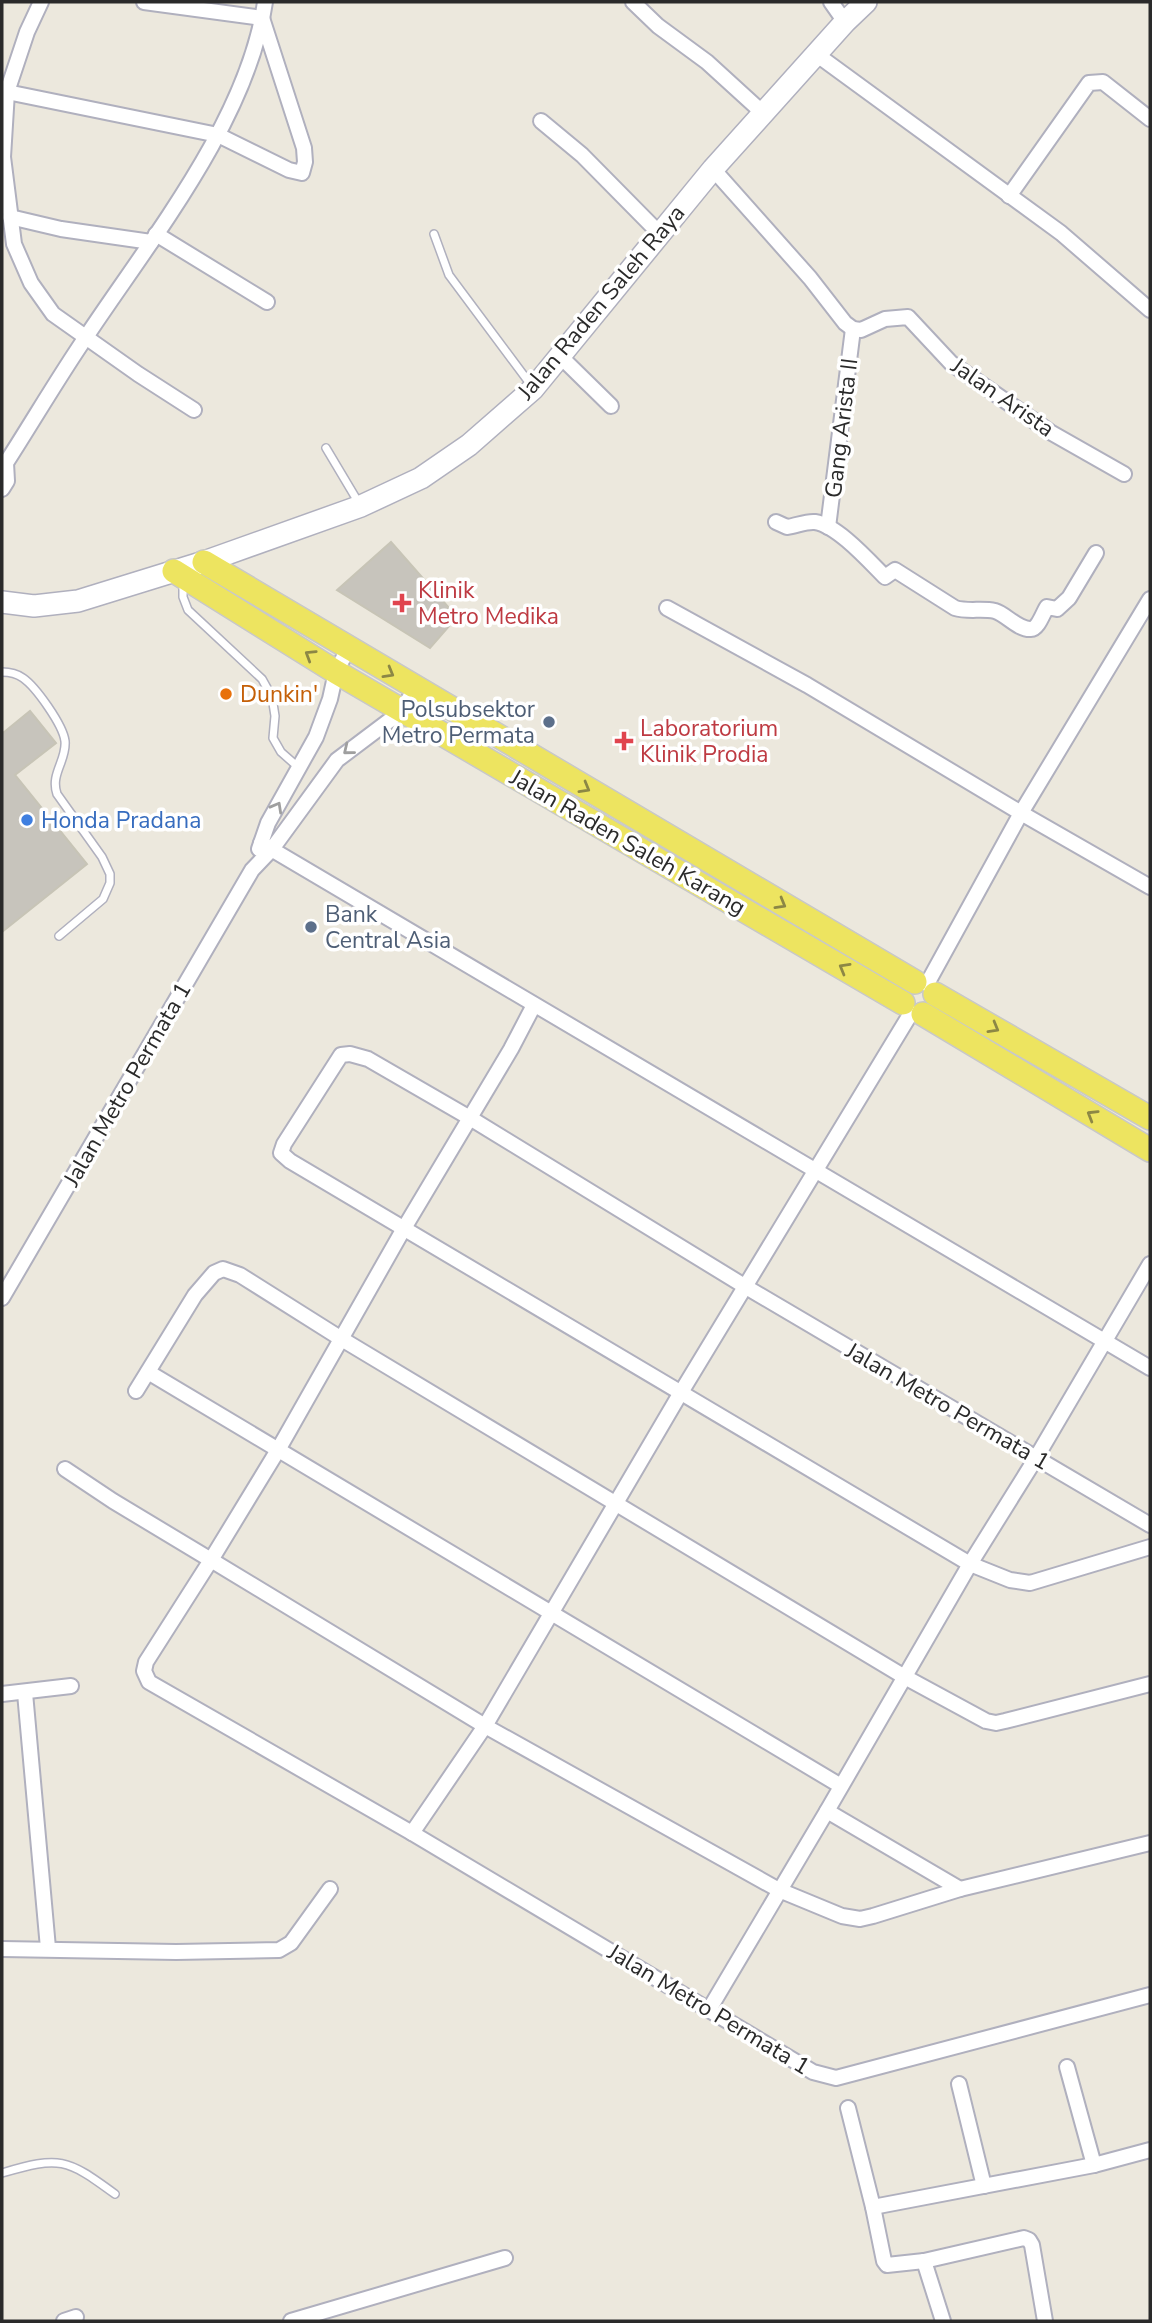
<svg xmlns="http://www.w3.org/2000/svg" width="1152" height="2323" viewBox="0 0 1152 2323" font-family="'Nunito Sans',sans-serif">
<style>
.building{fill:#c7c4bc;stroke:#c7c4b6;stroke-width:2}
.lines{fill:none;stroke-linecap:round;stroke-linejoin:round}
.service-casing{stroke:#b0b0be;stroke-width:10}
.minor-casing{stroke:#b0b0be;stroke-width:18}
.secondary-casing{stroke:#b0b0be;stroke-width:24}
.primary-casing{stroke:#c8c8c8;stroke-width:26}
.service{stroke:#fff;stroke-width:7}
.minor{stroke:#fff;stroke-width:14}
.secondary{stroke:#fff;stroke-width:21}
.primary{stroke:#ede460;stroke-width:23}
.oneway{stroke:#8c8745}
.oneway2{stroke:#9f9f9f}
.health-dot{fill:#e0444e;stroke:#fff;stroke-width:2.5}
.food-dot{fill:#e8710a;stroke:#fff;stroke-width:2.5}
.service-dot{fill:#5c6f8a;stroke:#fff;stroke-width:2.5}
.shop-dot{fill:#3f7fe0;stroke:#fff;stroke-width:2.5}
.labels{text-anchor:middle;stroke-width:7;stroke-linejoin:round;paint-order:stroke}
.street-label{font-size:23px;fill:#2a2a2a;stroke:#fff}
.health-label{font-size:23px;fill:#be3a42;stroke:#fff;text-anchor:start}
.food-label{font-size:23px;fill:#c56008;stroke:#fff;text-anchor:start}
.service-label{font-size:23px;fill:#4e5e75;stroke:#fff;text-anchor:end}
.shop-label{font-size:23px;fill:#366cbe;stroke:#fff;text-anchor:start}
</style>
<rect width="100%" height="100%" fill="#ece8dd"/>
<g class="building">
<path d="M391,542L457,617L430,648L337,590Z"/>
<path d="M30,711L56,743L15,775L87,864L2,932V731L3,733Z"/>
</g>
<g class="lines">
<g class="service-casing">
<g id="service">
<path d="M434,234L449,275L531,385"/>
<path d="M326,448L360,505"/>
<path d="M183,580V597L188,610L262,679L272,697L275,716L273,738L281,752L298,767"/>
<path d="M2,672C9,672 16,673 23,678C36,687 63,725 65,741C67,760 50,774 57,794L102,857L110,874V883L103,899L59,936"/>
<path d="M2,2173C60,2156 66,2158 115,2194"/>
</g>
</g>
<g class="minor-casing">
<g id="minor">
<path d="M41,2L27,32L7,92L3,157L14,244L31,283L53,314L138,374L194,410"/>
<path d="M633,2L658,26L707,62L763,113"/>
<path d="M831,2L845,22"/>
<path d="M816,54L1061,233L1150,310"/>
<path d="M7,92L218,135L289,170L302,173L305,162L304,148L262,18L144,2"/>
<path d="M541,121L582,155L660,234"/>
<path d="M713,169L810,278L845,323L853,329L861,330L885,319L908,317L951,363L1050,432L1124,474"/>
<path d="M1009,196L1089,83L1103,82L1150,119"/>
<path d="M10,217L61,229L151,242"/>
<path d="M156,234L267,302"/>
<path d="M560,356L611,406"/>
<path d="M2,489L7,481L6,463C33,421 58,378 86,337C151,239 248,120 265,2"/>
<path d="M776,522L787,527C796,526 806,521 815,522C837,525 869,561 885,577L895,570L955,608C968,612 982,608 995,611C1006,614 1018,630 1031,629C1038,629 1043,613 1047,607L1057,609L1069,598L1096,553"/>
<path d="M828,527L853,329"/>
<path d="M667,608L807,685L1021,813L1150,887"/>
<path d="M261,843L1150,1368"/>
<path d="M259,849L268,823L316,737L330,699L336,672L348,649"/>
<path d="M927,984L1021,813L1150,599"/>
<path d="M534,1005L511,1049L403,1230L278,1450L211,1560L485,1726L779,1890L842,1916L860,1919L873,1916L960,1889L1150,1843"/>
<path d="M2,1298L252,870L272,849L337,760L402,711L415,688"/>
<path d="M148,1372L841,1786"/>
<path d="M136,1391L195,1295L214,1273L223,1269L240,1275L340,1338L903,1676L986,1721L996,1723L1005,1721L1150,1684"/>
<path d="M65,1469L113,1501L211,1560L146,1662L144,1671L149,1682L412,1833L813,2072L836,2078L1150,1995"/>
<path d="M1150,1525L746,1287L470,1118L368,1059L350,1054L341,1055L284,1144L281,1153L290,1161L970,1564L1010,1580L1030,1583L1150,1547"/>
<path d="M25,1693L48,1948"/>
<path d="M2,1694L71,1686"/>
<path d="M827,1811L960,1889"/>
<path d="M412,1833L485,1726L680,1394L911,1013"/>
<path d="M2,1949L176,1952L279,1950L291,1943L330,1889"/>
<path d="M710,2008L827,1811L970,1564L1036,1458L1150,1264"/>
<path d="M1067,2067L1094,2165"/>
<path d="M959,2084L984,2186"/>
<path d="M848,2108L873,2207L884,2261L887,2265L924,2261L1024,2238L1029,2240L1032,2245L1045,2321"/>
<path d="M873,2207L1094,2165L1150,2150"/>
<path d="M924,2261L943,2321"/>
<path d="M64,2321L76,2317"/>
<path d="M291,2321L505,2258"/>
</g>
</g>
<g class="secondary-casing">
<path id="secondary" d="M2,602L34,606L78,601L204,562L361,506L421,478L469,445L533,389L713,169L845,22L866,2"/>
</g>
<g class="primary-casing">
<g id="primary">
<path d="M204,562L915,982"/>
<path d="M174,571L336,672L903,1003"/>
<path d="M935,994L1150,1118"/>
<path d="M923,1014L1150,1150"/>
</g>
</g>
<use href="#service" class="service"/>
<use href="#minor" class="minor"/>
<use href="#secondary" class="secondary"/>
<use href="#primary" class="primary"/>
</g>
<defs><path id="oneway-chevron" d="M-2-3.5L2.5 0L-2 3.5" fill="none" stroke-width="1.6" stroke-linecap="round" stroke-linejoin="round" transform="scale(1.75)"/></defs>
<g class="oneway">
<use href="#oneway-chevron" transform="translate(310 655) rotate(-148)"/>
<use href="#oneway-chevron" transform="translate(389 673) rotate(30)"/>
<use href="#oneway-chevron" transform="translate(585 788) rotate(30)"/>
<use href="#oneway-chevron" transform="translate(781 904) rotate(30)"/>
<use href="#oneway-chevron" transform="translate(844 968) rotate(-150)"/>
<use href="#oneway-chevron" transform="translate(994 1028) rotate(30)"/>
<use href="#oneway-chevron" transform="translate(1092 1115) rotate(-149)"/>
</g>
<g class="oneway2">
<use href="#oneway-chevron" transform="translate(348 750) rotate(141)"/>
<use href="#oneway-chevron" transform="translate(277 807) rotate(-61)"/>
</g>
<g class="health-dot">
<path d="M398.5 592.5h7v7h7v7h-7v7h-7v-7h-7v-7h7z"/>
<path d="M620.5 730.5h7v7h7v7h-7v7h-7v-7h-7v-7h7z"/>
</g>
<circle class="food-dot" cx="226" cy="694" r="7"/>
<g class="service-dot">
<circle cx="549" cy="722" r="7"/>
<circle cx="311" cy="927" r="7"/>
</g>
<circle class="shop-dot" cx="27" cy="820" r="7"/>
<g class="labels">
<g class="street-label">
<text transform="translate(601 302) rotate(-50)" y="8">Jalan Raden Saleh Raya</text>
<text transform="translate(1003 397) rotate(35)" y="8">Jalan Arista</text>
<text transform="translate(841 428) rotate(-83)" y="8">Gang Arista II</text>
<text transform="translate(628 842) rotate(30)" y="8">Jalan Raden Saleh Karang</text>
<text transform="translate(127 1084) rotate(-60)" y="8">Jalan Metro Permata 1</text>
<text transform="translate(948 1406) rotate(30)" y="8">Jalan Metro Permata 1</text>
<text transform="translate(709 2009) rotate(31)" y="8">Jalan Metro Permata 1</text>
</g>
<g class="health-label">
<text x="418" y="598">Klinik<tspan x="418" dy="26">Metro Medika</tspan></text>
<text x="640" y="736">Laboratorium<tspan x="640" dy="26">Klinik Prodia</tspan></text>
</g>
<g class="food-label">
<text x="240" y="702">Dunkin'</text>
</g>
<g class="service-label">
<text x="535" y="717">Polsubsektor<tspan x="535" dy="26">Metro Permata</tspan></text>
<text x="325" y="922" text-anchor="start">Bank<tspan x="325" dy="26">Central Asia</tspan></text>
</g>
<g class="shop-label">
<text x="41" y="828">Honda Pradana</text>
</g>
</g>
<rect width="1152" height="2323" fill="none" stroke="#2a2a2a" stroke-width="7"/>
</svg>
